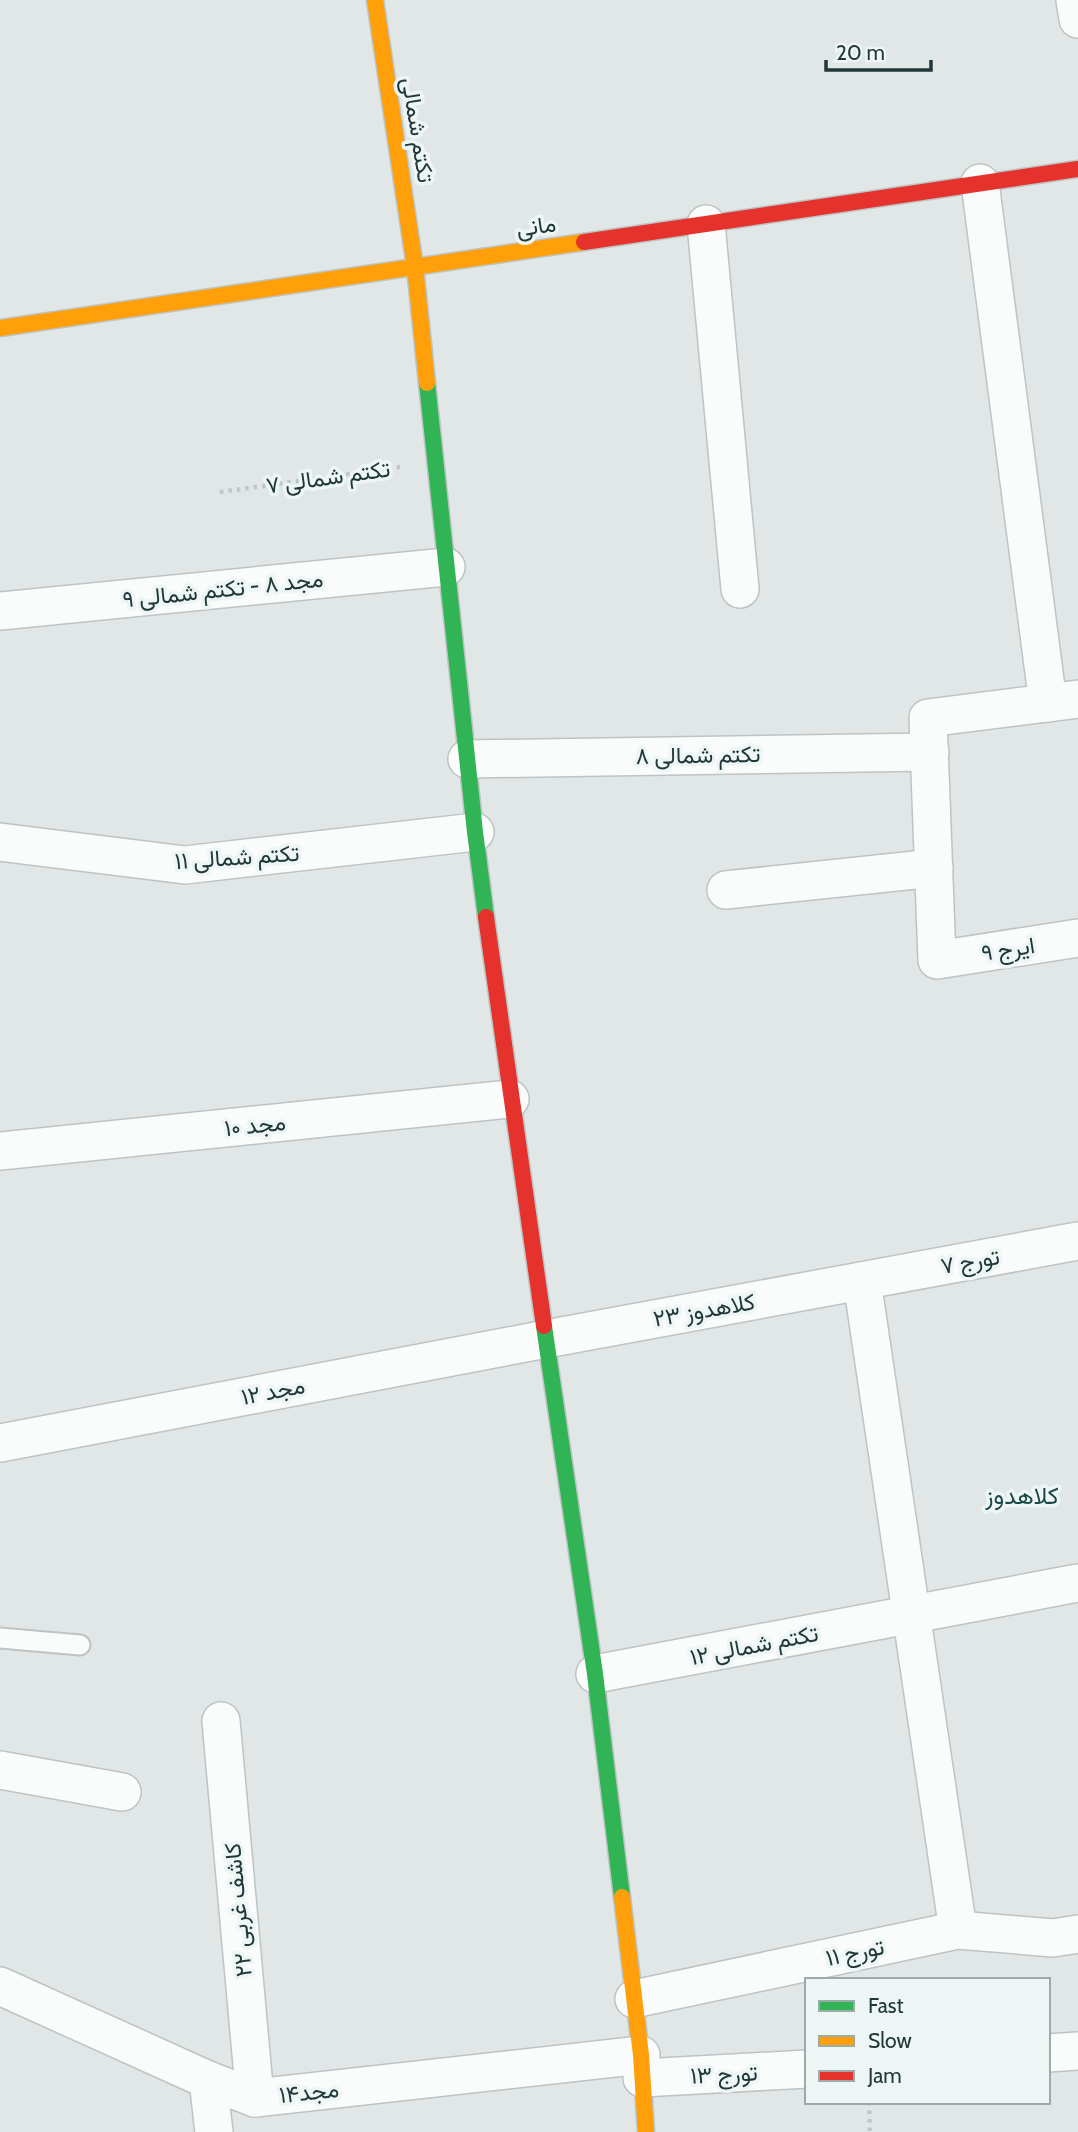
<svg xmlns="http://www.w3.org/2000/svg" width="1078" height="2132" viewBox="0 0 1078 2132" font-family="Cabin,Vazirmatn,sans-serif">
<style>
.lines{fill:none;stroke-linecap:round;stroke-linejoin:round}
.lane-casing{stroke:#bec3c3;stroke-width:23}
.street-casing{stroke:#bec3c3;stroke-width:40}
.fast-casing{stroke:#bdc4c4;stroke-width:19}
.slow-casing{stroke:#bdc4c4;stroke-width:19}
.jam-casing{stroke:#bdc4c4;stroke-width:19}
.path{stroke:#bfc7c7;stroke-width:4.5;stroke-dasharray:3.5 5;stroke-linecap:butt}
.lane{stroke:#fafbfb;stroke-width:19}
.street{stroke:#fafbfb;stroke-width:37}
.fast{stroke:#30b455;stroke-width:16}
.slow{stroke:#ff9f0a;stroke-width:16}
.jam{stroke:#e5322d;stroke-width:16}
.labels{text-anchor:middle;stroke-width:7;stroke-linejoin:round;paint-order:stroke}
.street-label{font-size:23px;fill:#203839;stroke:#eef6f5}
.neighbourhood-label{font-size:24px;fill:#1d484a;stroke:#eef6f5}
</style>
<rect width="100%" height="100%" fill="#e1e6e6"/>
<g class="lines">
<g class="lane-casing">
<path id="lane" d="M0,1638L80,1645"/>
</g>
<g class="street-casing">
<g id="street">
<path d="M1075,0L1078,19"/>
<path d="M980,183L1048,703"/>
<path d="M706,224L740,589"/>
<path d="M0,611L446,567"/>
<path d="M1078,699L928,718L937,960L1078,938"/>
<path d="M467,759L930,752"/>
<path d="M0,842L185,865L475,832"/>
<path d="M726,890L934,868"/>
<path d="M0,1151L510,1099"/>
<path d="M862,1281L958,1930"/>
<path d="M0,1443L546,1339L1078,1241"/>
<path d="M595,1674L1078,1583"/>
<path d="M221,1721L255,2098"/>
<path d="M0,1770L122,1792"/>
<path d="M0,1986L208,2080L255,2098L641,2055"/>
<path d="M634,1999L958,1930L1053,1938L1078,1934"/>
<path d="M1048,2053L1078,2051"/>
<path d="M642,2078L807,2069"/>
<path d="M208,2080L214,2132"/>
</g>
</g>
<g class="fast-casing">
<g id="fast">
<path d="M427,383L475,832L486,917"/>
<path d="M544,1326L595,1674L622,1897"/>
</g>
</g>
<g class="slow-casing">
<g id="slow">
<path d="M375,0L415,267L427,383"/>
<path d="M0,328L584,242"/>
<path d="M622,1897L641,2055L646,2132"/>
</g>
</g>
<g class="jam-casing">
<g id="jam">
<path d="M584,242L1078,169"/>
<path d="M486,917L544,1326"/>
</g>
</g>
<g class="path">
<path d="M220,492L400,467"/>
<path d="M869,2102L870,2132"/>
</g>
<use href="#lane" class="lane"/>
<use href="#street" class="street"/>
<use href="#fast" class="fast"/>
<use href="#slow" class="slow"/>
<use href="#jam" class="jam"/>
</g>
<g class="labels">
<g class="street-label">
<text transform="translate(418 130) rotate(81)" y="8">تکتم شمالی</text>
<text transform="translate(536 226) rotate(-8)" y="8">مانی</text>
<text transform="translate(328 477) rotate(-8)" y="8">تکتم شمالی ۷</text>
<text transform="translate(223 589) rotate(-6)" y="8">مجد ۸ - تکتم شمالی ۹</text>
<text transform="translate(698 755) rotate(-1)" y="8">تکتم شمالی ۸</text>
<text transform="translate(237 857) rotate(-4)" y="8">تکتم شمالی ۱۱</text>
<text transform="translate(1008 949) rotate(-9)" y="8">ایرج ۹</text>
<text transform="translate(255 1125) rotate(-6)" y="8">مجد ۱۰</text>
<text transform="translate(970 1261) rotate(-10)" y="8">تورج ۷</text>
<text transform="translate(704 1310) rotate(-10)" y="8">کلاهدوز ۲۳</text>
<text transform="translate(273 1391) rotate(-11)" y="8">مجد ۱۲</text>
<text transform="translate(754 1645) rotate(-11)" y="8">تکتم شمالی ۱۲</text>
<text transform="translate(238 1910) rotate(-95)" y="8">کاشف غربی ۲۲</text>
<text transform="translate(855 1952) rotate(-12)" y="8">تورج ۱۱</text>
<text transform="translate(724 2074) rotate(-3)" y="8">تورج ۱۳</text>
<text transform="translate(309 2092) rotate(-6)" y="8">مجد۱۴</text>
</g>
<g class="neighbourhood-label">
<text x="1022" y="1504">کلاهدوز</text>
</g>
</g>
<rect x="805" y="1978" width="245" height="126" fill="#eef6f5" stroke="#9caaaa" stroke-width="2"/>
<rect x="819" y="2001" width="35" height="10" fill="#30b455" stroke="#9caaaa" stroke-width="2"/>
<text x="868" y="2013" font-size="21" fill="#203839">Fast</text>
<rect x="819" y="2036" width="35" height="10" fill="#ff9f0a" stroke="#9caaaa" stroke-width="2"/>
<text x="868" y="2048" font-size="21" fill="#203839">Slow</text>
<rect x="819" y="2071" width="35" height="10" fill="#e5322d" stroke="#9caaaa" stroke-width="2"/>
<text x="868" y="2083" font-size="21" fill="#203839">Jam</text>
<path d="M826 60v10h105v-10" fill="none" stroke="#203839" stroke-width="3.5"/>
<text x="836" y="60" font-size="21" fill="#203839" stroke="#eef6f5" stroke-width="5" paint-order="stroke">20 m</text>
</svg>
